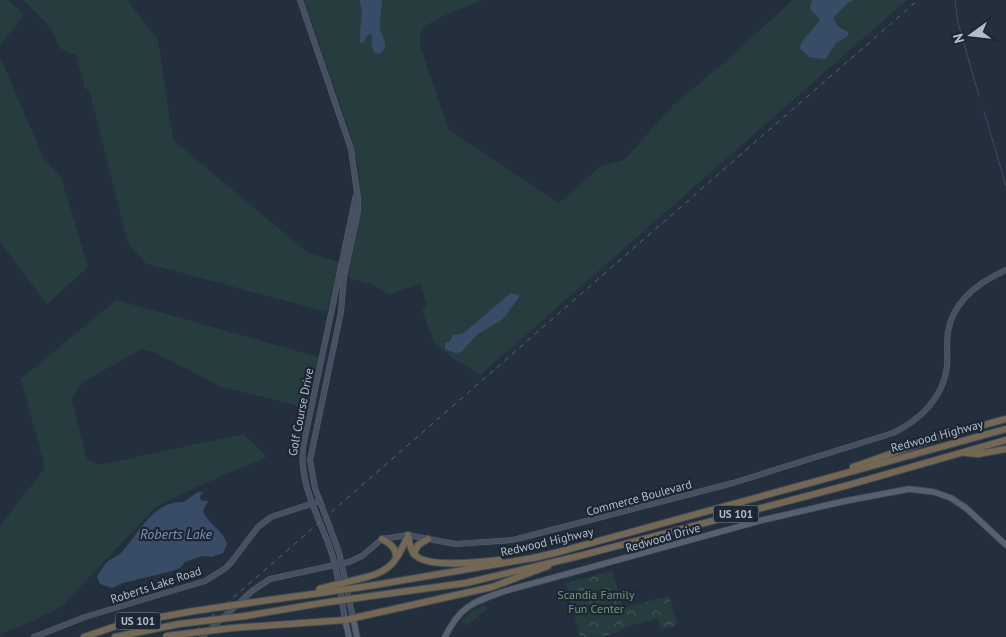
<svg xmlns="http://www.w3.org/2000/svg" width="1006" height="637" viewBox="0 0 1006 637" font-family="'PT Sans',sans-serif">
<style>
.grass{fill:#263c3f}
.park{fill:url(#park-crowns)}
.water{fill:#394c67}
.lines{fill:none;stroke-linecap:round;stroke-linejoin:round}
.stream{stroke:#394c67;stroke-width:1}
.secondary-casing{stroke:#565f6c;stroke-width:6}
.primary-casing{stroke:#414a57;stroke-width:7}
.highway-casing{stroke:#434c59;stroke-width:8}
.secondary{stroke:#465061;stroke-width:5}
.primary{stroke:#56606e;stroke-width:5.5}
.highway{stroke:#746855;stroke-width:6}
.rail{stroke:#5a6575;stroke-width:1;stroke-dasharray:5 5;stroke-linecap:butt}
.highway-bridge-casing{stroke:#434c59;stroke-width:8;stroke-linecap:butt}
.highway-bridge{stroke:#746855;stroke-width:6}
.labels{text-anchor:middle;stroke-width:4.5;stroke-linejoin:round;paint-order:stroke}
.shield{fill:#1d2633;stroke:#878f9c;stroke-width:1}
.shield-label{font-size:11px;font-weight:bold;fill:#b4bcc9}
.street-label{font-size:12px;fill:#b4bcc9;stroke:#1d2633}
.park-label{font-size:12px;fill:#6b9a76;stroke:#1d2633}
.water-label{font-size:14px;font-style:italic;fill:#7c92b1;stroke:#1d2633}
</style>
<defs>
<pattern id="park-crowns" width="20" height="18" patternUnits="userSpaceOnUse" patternTransform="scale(1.25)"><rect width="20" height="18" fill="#263c3f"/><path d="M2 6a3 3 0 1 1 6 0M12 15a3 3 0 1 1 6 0" fill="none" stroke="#435659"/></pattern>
</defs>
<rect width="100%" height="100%" fill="#242f3e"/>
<g class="grass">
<path d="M0,0H8L24,14L0,46Z"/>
<path d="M23,0H127L158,40L173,140L308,253L339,262L327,312L145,263L128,243L90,92L85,88L76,55L59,48L51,28Z"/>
<path d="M304,0H482C470,5 429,20 423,29C419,34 420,42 421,49L449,130L559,203L601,166L624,160L674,104L718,68L793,0H907L480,375L453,358L434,343L422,309L427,305L420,284L389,295L371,284L348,278L360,210L359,171L350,133Z"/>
<path d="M0,57L44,159L61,177L88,267L47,304L0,242Z"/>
<path d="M116,300L319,357L310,403L303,407L222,387L153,352L141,349L83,382L75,392L72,401L87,459L98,465L244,434L267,457L196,487L156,507L62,606L31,622L0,634V526L45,468L21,379Z"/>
<path d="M485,605L487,610L478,615V617L466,626L461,621L472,611Z"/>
</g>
<path class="park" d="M612,571L623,608L669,596L677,625L661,630L658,618L625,627C618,637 594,637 580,637L566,583Z"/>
<g class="water">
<path d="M359,0H382C382,8 379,22 380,29C382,38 391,48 379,54L374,52L372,45V35L369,34L366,37L365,41L362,43L360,42C359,26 365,15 359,0Z"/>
<path d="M813,0H854L847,4L833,18L838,27L848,32V36L836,43L827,57L824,59L809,57L800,48C803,36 814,30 820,19C814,12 806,10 813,0Z"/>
<path d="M511,293L519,295V297L503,319L478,334L461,352L456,353L445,349V343L450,341L453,335L461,334L466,331Z"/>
<path d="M198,492L205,493L201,494L200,498L202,501H208L203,511C209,526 222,528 227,544L223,553L212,557L202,556L185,562L180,568L172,571L123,583L112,588L100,584L97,577C100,572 104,565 108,561C112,558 117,557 121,553C139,533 154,500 184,502Z"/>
</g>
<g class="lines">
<g class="stream">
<path d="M955,0L958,23L979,96"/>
<path d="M984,111L1006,186"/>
</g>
<g class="secondary-casing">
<g id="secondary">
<path d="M300,0L351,149L358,199V211L344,277L341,312L310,460L315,488L339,552L353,618"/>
<path d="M345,620C341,597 338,573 331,551C319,516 299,485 303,447L356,195"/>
<path d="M34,637L85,617L205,581L226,568L233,560L258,527L271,517L320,501"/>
<path d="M202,637L252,591L270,579L349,562L362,556L382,539L408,535L455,544L513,540L733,483L893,433C920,420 943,398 947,367C948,355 946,344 948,332C953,301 979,282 1006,270"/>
</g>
</g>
<g class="primary-casing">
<g id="primary">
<path d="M353,618L357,637"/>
<path d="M345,620L349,637"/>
<path d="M445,637C460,606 473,602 505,591L763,520L845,501L909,489L934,492L951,498L966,508L1006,545"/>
</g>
</g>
<g class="highway-casing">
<g id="highway">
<path d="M966,453L978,454L1006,449"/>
<path d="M853,467L939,437L1006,419"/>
<path d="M408,535C409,541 410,549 414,554C426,569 480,562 499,560"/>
<path d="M382,539C390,544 396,547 396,557"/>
<path d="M414,554L418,545L428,539"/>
<path d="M367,577C393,570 397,559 408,536"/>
<path d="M369,586L533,558L555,553L1006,429"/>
<path d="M371,596L466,583L579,556L845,486L1006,440"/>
<path d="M262,601L320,593"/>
<path d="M245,616L322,603"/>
<path d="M232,628L345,620L492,587L548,566"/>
<path d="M84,637L122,624L194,611"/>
<path d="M115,637L179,624"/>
</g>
</g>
<use href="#secondary" class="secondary"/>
<use href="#primary" class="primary"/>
<use href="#highway" class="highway"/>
<path class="rail" d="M188,637L918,0"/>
<g class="highway-bridge-casing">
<g id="highway-bridge">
<path d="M319,589L367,577"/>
<path d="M320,593L369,586"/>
<path d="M322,603L371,596"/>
<path d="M194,611L262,601"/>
<path d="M179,624L245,616"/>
<path d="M166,636L232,628"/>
</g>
</g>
<use href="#highway-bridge" class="highway-bridge"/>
</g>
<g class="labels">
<g class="shield">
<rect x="713.5" y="505.5" width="45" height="17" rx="4"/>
<rect x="115.5" y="612.5" width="45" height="17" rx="4"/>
</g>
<g class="shield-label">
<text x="736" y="518">US 101</text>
<text x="138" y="625">US 101</text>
</g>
<g class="street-label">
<text transform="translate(301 412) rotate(-79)" y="4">Golf Course Drive</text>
<text transform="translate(937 436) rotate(-15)" y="4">Redwood Highway</text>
<text transform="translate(639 498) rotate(-15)" y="4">Commerce Boulevard</text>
<text transform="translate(663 538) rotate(-16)" y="4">Redwood Drive</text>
<text transform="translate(547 542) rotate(-13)" y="4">Redwood Highway</text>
<text transform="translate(156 585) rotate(-18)" y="4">Roberts Lake Road</text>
</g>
<g class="park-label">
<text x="596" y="599">Scandia Family<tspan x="596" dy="14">Fun Center</tspan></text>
</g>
<g class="water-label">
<text x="176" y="539">Roberts Lake</text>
</g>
</g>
<g transform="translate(971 35) rotate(255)" stroke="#1d2633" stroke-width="4" paint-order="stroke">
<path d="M0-4L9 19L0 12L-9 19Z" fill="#b4bcc9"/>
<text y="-8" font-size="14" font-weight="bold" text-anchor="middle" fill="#b4bcc9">N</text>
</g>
</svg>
